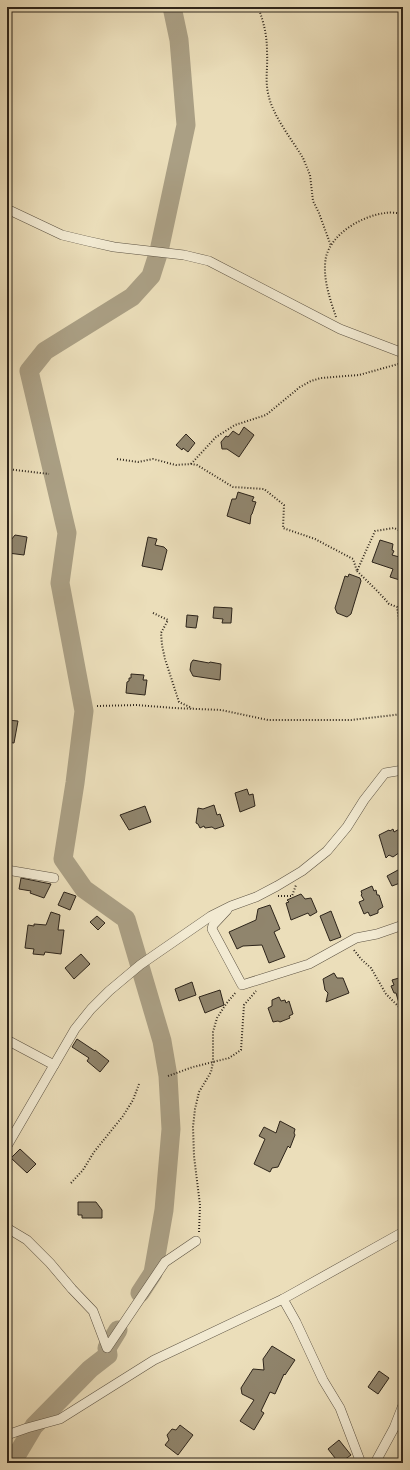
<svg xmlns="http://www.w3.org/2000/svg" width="410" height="1470" viewBox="0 0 410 1470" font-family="'Sorts Mill Goudy',serif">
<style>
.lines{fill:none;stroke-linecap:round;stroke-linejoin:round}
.river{stroke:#aa9f84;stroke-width:19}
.building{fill:#90856d;stroke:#2d241a}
.street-casing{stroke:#5c5242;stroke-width:10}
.path{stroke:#2d241a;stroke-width:2;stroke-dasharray:1 2;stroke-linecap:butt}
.street{stroke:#f2ead2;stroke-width:9}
</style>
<rect width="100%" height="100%" fill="#ebdeba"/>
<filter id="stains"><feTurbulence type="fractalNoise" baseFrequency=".005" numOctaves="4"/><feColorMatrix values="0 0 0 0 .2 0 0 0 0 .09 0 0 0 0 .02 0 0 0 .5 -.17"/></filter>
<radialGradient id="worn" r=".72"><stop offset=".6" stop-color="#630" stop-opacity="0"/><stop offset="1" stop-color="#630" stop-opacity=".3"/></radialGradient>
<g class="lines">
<g class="river">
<path d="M140,1293L153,1273L164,1210L171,1129L168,1076L162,1041L126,919L84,889L63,859L75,783L84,711L60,583L67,533L29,371L45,351L132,297L151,276L159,251L186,125L179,40L172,7"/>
<path d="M12,1463L34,1426L90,1369L108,1355L107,1348L118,1330"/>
</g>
</g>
<g class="building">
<path d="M244,427L254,435L239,457L227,449H222L221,442L226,436L228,437L233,431L239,435Z"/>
<path d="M186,434L195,443L188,452L183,448L182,450L176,445Z"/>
<path d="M238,492L254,497L252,501L256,502L252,514L251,515L250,524L227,516L232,499H236Z"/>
<path d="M15,535L27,537L24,555L8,553L7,545Z"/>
<path d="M148,537L157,539L155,545L164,547L167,550L162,570L142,566Z"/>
<path d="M380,540L393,544L392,550L394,551L392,555L403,558V581L390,577L393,569L372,562Z"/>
<path d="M349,574L360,578L361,581L351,614L347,617L337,613L335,608L345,576L348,577Z"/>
<path d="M214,607L232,608L231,623H222L223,619L213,618Z"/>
<path d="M187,615L198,616L196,628L186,627Z"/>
<path d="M193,660L209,663L210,662L221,664L220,680L193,676L190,670L191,663Z"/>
<path d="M131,674L144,675L143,680H147L145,695L126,693L127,682L129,681V678H131Z"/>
<path d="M7,720L18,721L14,743L7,742Z"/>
<path d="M247,789L249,795L253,794L255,806L240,812L235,793Z"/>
<path d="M214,805L217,815L220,814L224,826L215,829L212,827L205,828L204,826L200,828L198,824L196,823L198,808L203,809Z"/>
<path d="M145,806L151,822L129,830L120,815Z"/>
<path d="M403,827V850L393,857L389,855L386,858L379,835L389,830L390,831L393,829L394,832Z"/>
<path d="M398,870L403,877L398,880L400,883L392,886L387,876Z"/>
<path d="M21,878L51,884L44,898L30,893L31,891L19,889Z"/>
<path d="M372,886L374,891L376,890L377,895H379L383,907L378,910V913L370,916L368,912L364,914L359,902L364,900L361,895L362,894L361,891Z"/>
<path d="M64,892L76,896L70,910L58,905Z"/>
<path d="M301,894L305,899L311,898L317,912L310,916L308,913L291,920L286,903L289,902L287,900Z"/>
<path d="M270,905L280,929L274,932L285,957L269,963L262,945L243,946L237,949L229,932L256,920L258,909Z"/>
<path d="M331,911L341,937L330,941L320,916Z"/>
<path d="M51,912L60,915L58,930H64L61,954L45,952L44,955L33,954L34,949L25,948L28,925L34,926V924L46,925Z"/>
<path d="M97,916L105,923L98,930L90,922Z"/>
<path d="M81,954L90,964L74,979L65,968Z"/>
<path d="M334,973L337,978H343L349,993L326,1002L328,993L325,990L323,979Z"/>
<path d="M399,978L403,982V1010H401L396,993H394L391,986L394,985L392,980Z"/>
<path d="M192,982L196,995L179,1001L175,989Z"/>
<path d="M220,990L224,1005L205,1013L199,997Z"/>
<path d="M279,997L281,1001L285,1000L286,1003L289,1001L293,1014L289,1016L290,1018L280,1022L278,1021L273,1022L268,1008L272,1006V1000Z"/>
<path d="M77,1039L95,1051V1050L109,1061L100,1072L87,1061L89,1058L72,1047Z"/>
<path d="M280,1121L295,1129L294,1133L295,1135L290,1148L288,1146L278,1167L272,1168L270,1172L254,1164L265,1139L259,1136L264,1127L276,1133Z"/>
<path d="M20,1149L36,1164L27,1173L11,1158Z"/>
<path d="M78,1202H96L102,1210V1218H82V1215H78Z"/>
<path d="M272,1346L295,1360L285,1375L284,1374L275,1394L270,1392L261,1411L264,1413L254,1430L240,1421L254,1400L242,1394L241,1388L253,1369L264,1370L263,1359Z"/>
<path d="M379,1371L389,1378L378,1394L368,1387Z"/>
<path d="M180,1425L193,1435L178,1455L165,1445L169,1440L167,1435L172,1429L176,1430Z"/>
<path d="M339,1440L351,1455L340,1463H339L328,1449Z"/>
</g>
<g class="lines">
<g class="street-casing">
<g id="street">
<path d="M7,9V7"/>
<path d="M7,209L62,235L87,241L114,247L184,255L209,261L340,329L403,353"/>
<path d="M7,870L54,878"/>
<path d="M227,910L213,925L212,929L242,985L309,964L356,938L377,934L403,925"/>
<path d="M7,1040L54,1065"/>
<path d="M7,1146L75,1029L91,1009L109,991L140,965L211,916L231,906L256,897L277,886L302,871L327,851L347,827L364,800L385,773L403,770"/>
<path d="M7,1228L27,1240L50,1263L72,1289L93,1311L107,1348L165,1262L196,1241"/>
<path d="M283,1299L296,1322L323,1380L340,1408L361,1463"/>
<path d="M7,1435L27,1428L60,1419L154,1360L283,1299L403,1232"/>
<path d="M375,1463L394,1428L403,1405"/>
</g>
</g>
<g class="path">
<path d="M258,7C264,23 267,35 267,52C268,66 265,79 268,93C272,115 291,138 303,158L310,175L313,201L319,213L331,246"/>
<path d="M336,317C330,299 322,277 326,257C332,233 362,216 385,213C390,212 397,213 403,214"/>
<path d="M117,459L138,462L153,459L176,465L191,464L197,465L233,487L264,489L284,505L283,528L315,539L353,559L357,571L375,531L394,528L403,532"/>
<path d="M191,464L216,437L235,425L266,415L300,387L311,381L321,378L359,375L402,363"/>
<path d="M7,469L49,474"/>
<path d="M357,571C368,582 380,593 389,604L397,607L399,620L403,629"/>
<path d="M153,613L168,620L161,633L162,645L165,659L179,702L192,708"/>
<path d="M97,706L137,705L174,708L221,710L268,720H351L403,714"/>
<path d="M278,896H292L296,885"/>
<path d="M354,950L361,959L371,968L386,994L403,1011"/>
<path d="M168,1076L193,1067L229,1058L241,1050L244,1005L256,991"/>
<path d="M71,1183L83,1170L94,1152L123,1116L133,1100L139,1084"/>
<path d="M199,1232L200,1205L194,1156L193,1127L195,1109L199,1092L211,1072L213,1062V1032L217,1018L226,1004L236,992"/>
</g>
<use href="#street" class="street"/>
</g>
<rect width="410" height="1470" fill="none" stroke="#ebdeba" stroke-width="24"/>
<rect x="8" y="8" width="394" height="1454" fill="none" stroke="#2d241a" stroke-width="2"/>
<rect x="12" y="12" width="386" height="1446" fill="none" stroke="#2d241a"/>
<rect width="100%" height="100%" filter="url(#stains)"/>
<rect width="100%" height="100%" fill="url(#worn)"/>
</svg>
